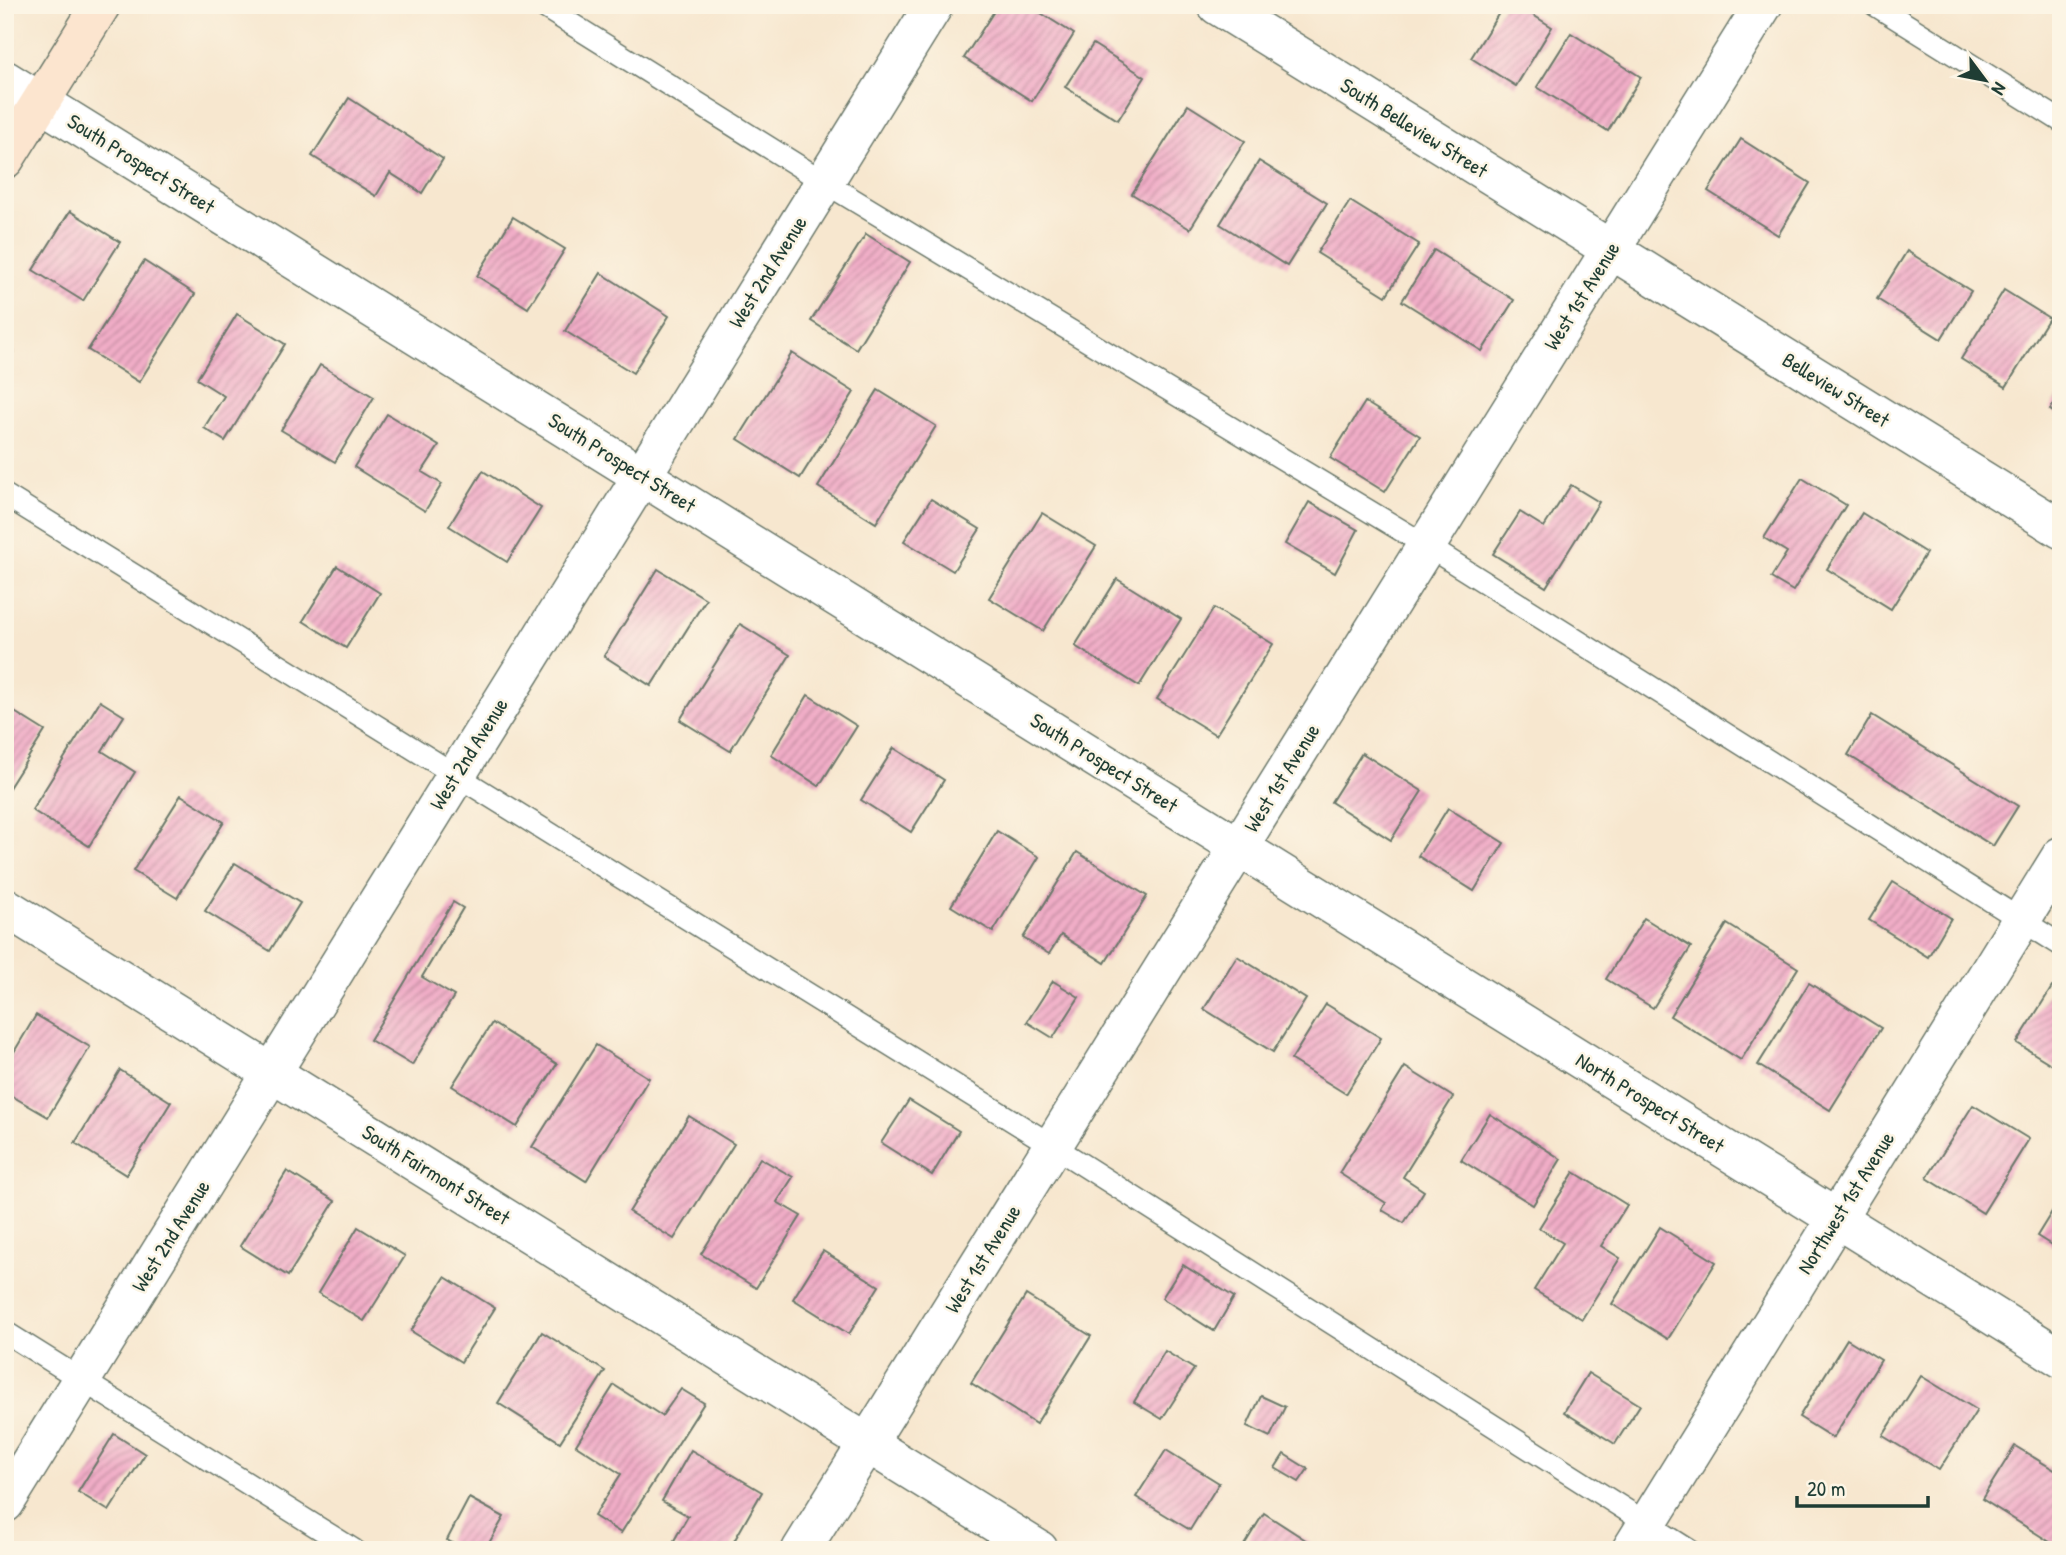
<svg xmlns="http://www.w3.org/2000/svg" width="2066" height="1555" viewBox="0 0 2066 1555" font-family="'Patrick Hand',sans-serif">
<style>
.building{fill:url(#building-hatch)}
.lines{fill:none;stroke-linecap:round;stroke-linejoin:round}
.lane-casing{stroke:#6b786a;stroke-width:24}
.street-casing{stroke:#6b786a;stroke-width:41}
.secondary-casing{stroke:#6b786a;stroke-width:41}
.lane{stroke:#fff;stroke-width:21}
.street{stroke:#fff;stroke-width:38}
.secondary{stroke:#fce5cf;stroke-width:38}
.labels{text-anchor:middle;stroke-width:5;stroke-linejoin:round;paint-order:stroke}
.street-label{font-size:21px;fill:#1f3d34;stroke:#fcf5e5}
</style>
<defs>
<pattern id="building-hatch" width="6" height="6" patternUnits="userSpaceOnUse" patternTransform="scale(1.75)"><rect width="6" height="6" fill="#f1adc7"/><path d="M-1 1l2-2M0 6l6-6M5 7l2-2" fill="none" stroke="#c38ea2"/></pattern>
</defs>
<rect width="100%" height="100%" fill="#fcf5e5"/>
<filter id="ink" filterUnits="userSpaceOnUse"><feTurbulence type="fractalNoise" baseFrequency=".0143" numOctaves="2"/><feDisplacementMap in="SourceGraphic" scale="14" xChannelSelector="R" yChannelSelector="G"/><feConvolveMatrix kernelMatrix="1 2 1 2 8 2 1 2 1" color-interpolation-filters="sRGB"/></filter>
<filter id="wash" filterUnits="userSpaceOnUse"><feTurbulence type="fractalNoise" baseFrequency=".00686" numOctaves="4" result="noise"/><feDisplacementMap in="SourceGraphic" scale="28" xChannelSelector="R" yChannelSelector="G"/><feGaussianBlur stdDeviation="1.57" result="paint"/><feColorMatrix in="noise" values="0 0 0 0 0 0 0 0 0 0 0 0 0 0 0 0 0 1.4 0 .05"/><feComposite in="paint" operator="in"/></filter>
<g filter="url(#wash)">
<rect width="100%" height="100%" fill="#f7e7cf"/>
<g id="blocks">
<g class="building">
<path d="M998,5H1028L1074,34L1032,101L964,58Z"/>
<path d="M1504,5H1517L1552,27L1516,86L1471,58Z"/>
<path d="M1571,33L1641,77L1608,131L1537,87Z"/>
<path d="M1093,44L1145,77L1118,120L1065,87Z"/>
<path d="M349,98L443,159L422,193L390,173L376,196L312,156Z"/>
<path d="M1188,105L1245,141L1190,229L1132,194Z"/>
<path d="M1741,139L1810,183L1778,235L1708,191Z"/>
<path d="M1259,161L1327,203L1287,266L1220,224Z"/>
<path d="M1350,201L1419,244L1386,296L1317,253Z"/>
<path d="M70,211L120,242L83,301L33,270Z"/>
<path d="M513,217L565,249L528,308L477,276Z"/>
<path d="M866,234L910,262L856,349L811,321Z"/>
<path d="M1434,250L1514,300L1482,351L1402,301Z"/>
<path d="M1907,251L1971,291L1941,339L1877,299Z"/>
<path d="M144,261L195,294L139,382L88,350Z"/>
<path d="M601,273L669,316L633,373L565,331Z"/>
<path d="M2004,290L2049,318L2006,387L1961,359Z"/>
<path d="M237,314L285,344L225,441L204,428L224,396L197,379Z"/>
<path d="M5,346L14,351L5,365Z"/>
<path d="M792,353L854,392L800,478L738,439Z"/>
<path d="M320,365L374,397L335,462L281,430Z"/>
<path d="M878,390L936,426L876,523L818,487Z"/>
<path d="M2061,393V417L2050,410Z"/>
<path d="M1365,402L1420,436L1385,492L1330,458Z"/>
<path d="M387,414L439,446L422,472L442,484L425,511L354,467Z"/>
<path d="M483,471L541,508L507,562L449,526Z"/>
<path d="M1802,478L1846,505L1793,591L1771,578L1787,552L1764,538Z"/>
<path d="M1571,485L1599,502L1546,587L1493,554L1520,512L1544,527Z"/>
<path d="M931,499L980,529L953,571L904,541Z"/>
<path d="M1309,502L1358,530L1335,573L1285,544Z"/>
<path d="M1042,513L1096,546L1043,631L989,598Z"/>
<path d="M1862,513L1926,553L1891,609L1827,569Z"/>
<path d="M337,566L380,593L346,648L303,621Z"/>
<path d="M658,569L706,599L651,686L604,656Z"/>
<path d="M1117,579L1181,619L1139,686L1075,646Z"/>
<path d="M1214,608L1273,644L1216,735L1157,699Z"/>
<path d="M740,624L790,655L730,751L680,720Z"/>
<path d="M808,695L857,726L819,786L771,755Z"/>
<path d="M100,701L124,716L102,751L135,772L89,846L32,810Z"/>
<path d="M5,706L45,731L5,794Z"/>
<path d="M1872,715L2018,806L1993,846L1848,755Z"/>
<path d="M894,748L944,780L911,832L861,800Z"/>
<path d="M1362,753L1422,791L1391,840L1331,802Z"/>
<path d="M181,795L224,822L177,898L133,871Z"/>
<path d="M1448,808L1504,843L1474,891L1418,856Z"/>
<path d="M997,831L1039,857L993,932L951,906Z"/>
<path d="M1077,852L1147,896L1105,963L1061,935L1049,954L1023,938Z"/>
<path d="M235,863L300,903L270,951L205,911Z"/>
<path d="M1893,882L1951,918L1928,957L1869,920Z"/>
<path d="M453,902L463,908L422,977L454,996L412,1065L370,1040Z"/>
<path d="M1644,918L1691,947L1653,1008L1606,979Z"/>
<path d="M1727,924L1798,968L1741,1060L1670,1016Z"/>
<path d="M1237,956L1306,999L1273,1052L1204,1009Z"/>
<path d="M1053,981L1079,997L1053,1038L1027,1022Z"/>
<path d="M1809,983L1881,1028L1830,1110L1758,1065Z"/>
<path d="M2052,987L2061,992L2059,1069L2017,1043Z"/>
<path d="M1326,1004L1381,1038L1346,1094L1291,1060Z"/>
<path d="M36,1015L90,1047L48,1117L5,1092V1067Z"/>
<path d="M492,1023L557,1064L517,1127L452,1086Z"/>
<path d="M596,1045L649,1078L586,1181L532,1147Z"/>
<path d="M1405,1067L1453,1097L1403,1177L1424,1191L1404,1223L1382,1210L1386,1203L1339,1173Z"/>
<path d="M120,1070L171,1102L126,1175L75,1143Z"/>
<path d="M909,1100L959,1131L932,1175L881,1143Z"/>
<path d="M1973,1105L2029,1139L1983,1213L1927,1178Z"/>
<path d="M1490,1114L1561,1159L1533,1205L1461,1160Z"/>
<path d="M689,1116L734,1144L674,1239L629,1212Z"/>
<path d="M760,1158L793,1177L777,1202L801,1216L756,1288L701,1254Z"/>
<path d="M287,1171L335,1201L288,1276L240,1246Z"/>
<path d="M1574,1172L1627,1205L1601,1246L1620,1258L1582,1319L1534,1290L1563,1243L1539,1228Z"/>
<path d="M2061,1197V1251L2037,1236Z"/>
<path d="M358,1227L405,1256L364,1321L318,1293Z"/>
<path d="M1660,1227L1716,1262L1668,1339L1612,1304Z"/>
<path d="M823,1251L879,1286L849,1334L793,1299Z"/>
<path d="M1183,1265L1234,1297L1214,1331L1162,1298Z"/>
<path d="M445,1277L495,1308L461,1362L411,1331Z"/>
<path d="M1026,1295L1091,1336L1036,1424L971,1383Z"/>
<path d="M542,1332L605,1371L560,1442L498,1403Z"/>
<path d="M1847,1339L1881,1360L1833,1438L1799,1417Z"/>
<path d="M1165,1351L1194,1369L1162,1419L1134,1402Z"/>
<path d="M1588,1373L1640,1405L1615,1444L1564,1412Z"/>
<path d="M1921,1376L1977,1410L1939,1470L1883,1436Z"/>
<path d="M614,1385L662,1416L681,1389L704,1403L621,1533L594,1516L621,1474L576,1445Z"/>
<path d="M1261,1396L1285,1407L1270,1437L1247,1426Z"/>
<path d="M114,1434L145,1454L109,1511L78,1492Z"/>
<path d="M2015,1446L2061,1474V1549L1982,1499Z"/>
<path d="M691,1450L762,1492L729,1550H682L672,1544L688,1516L662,1501Z"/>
<path d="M1166,1450L1219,1483L1190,1530L1136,1497Z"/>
<path d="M1284,1454L1308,1469L1299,1482L1275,1468Z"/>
<path d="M469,1498L504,1517L485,1550H465L447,1540Z"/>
<path d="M1264,1513L1315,1546L1313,1550H1241Z"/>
</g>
</g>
</g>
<g filter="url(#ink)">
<use href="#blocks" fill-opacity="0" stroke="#6b786a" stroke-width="2"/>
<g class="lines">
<g class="lane-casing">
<g id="lane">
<path d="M541,5L824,182L1427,546L2061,945"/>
<path d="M1875,5L2061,121"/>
<path d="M5,495L1053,1146L1689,1550"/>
<path d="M5,1332L354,1550"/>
</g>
</g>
<g class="street-casing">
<g id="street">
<path d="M1217,5L2061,529"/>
<path d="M5,80L2061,1358"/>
<path d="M5,907L1039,1550"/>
<path d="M5,1503L934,5"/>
<path d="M801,1550L1763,5"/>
<path d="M1631,1550L2061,856"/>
</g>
</g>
<g class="secondary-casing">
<path id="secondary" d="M5,159L101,5"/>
</g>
<use href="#lane" class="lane"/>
<use href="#street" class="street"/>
<use href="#secondary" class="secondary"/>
</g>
</g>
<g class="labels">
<g class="street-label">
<text transform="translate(1414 128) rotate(32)" y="7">South Belleview Street</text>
<text transform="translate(141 164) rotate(32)" y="7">South Prospect Street</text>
<text transform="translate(768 272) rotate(-58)" y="7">West 2nd Avenue</text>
<text transform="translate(1582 296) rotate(-58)" y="7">West 1st Avenue</text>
<text transform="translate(1836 390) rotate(32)" y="7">Belleview Street</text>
<text transform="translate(622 463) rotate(32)" y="7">South Prospect Street</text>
<text transform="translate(469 754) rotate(-58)" y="7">West 2nd Avenue</text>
<text transform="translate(1104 763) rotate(32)" y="7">South Prospect Street</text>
<text transform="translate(1282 778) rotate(-58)" y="7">West 1st Avenue</text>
<text transform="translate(1650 1103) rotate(32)" y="7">North Prospect Street</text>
<text transform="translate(436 1175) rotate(32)" y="7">South Fairmont Street</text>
<text transform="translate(1846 1203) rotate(-58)" y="7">Northwest 1st Avenue</text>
<text transform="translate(171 1236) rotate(-58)" y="7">West 2nd Avenue</text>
<text transform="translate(983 1259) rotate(-58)" y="7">West 1st Avenue</text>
</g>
</g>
<rect width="2066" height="1555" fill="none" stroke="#fcf5e5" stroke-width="28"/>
<g transform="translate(1985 80) rotate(122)" stroke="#fcf5e5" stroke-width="5" paint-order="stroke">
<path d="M0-5L12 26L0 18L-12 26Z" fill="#1f3d34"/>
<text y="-10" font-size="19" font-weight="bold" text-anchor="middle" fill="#1f3d34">N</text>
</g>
<path d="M1797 1496v10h131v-10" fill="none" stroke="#1f3d34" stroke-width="3.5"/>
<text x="1807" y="1496" font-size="21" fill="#1f3d34" stroke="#fcf5e5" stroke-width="5" paint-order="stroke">20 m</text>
</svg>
